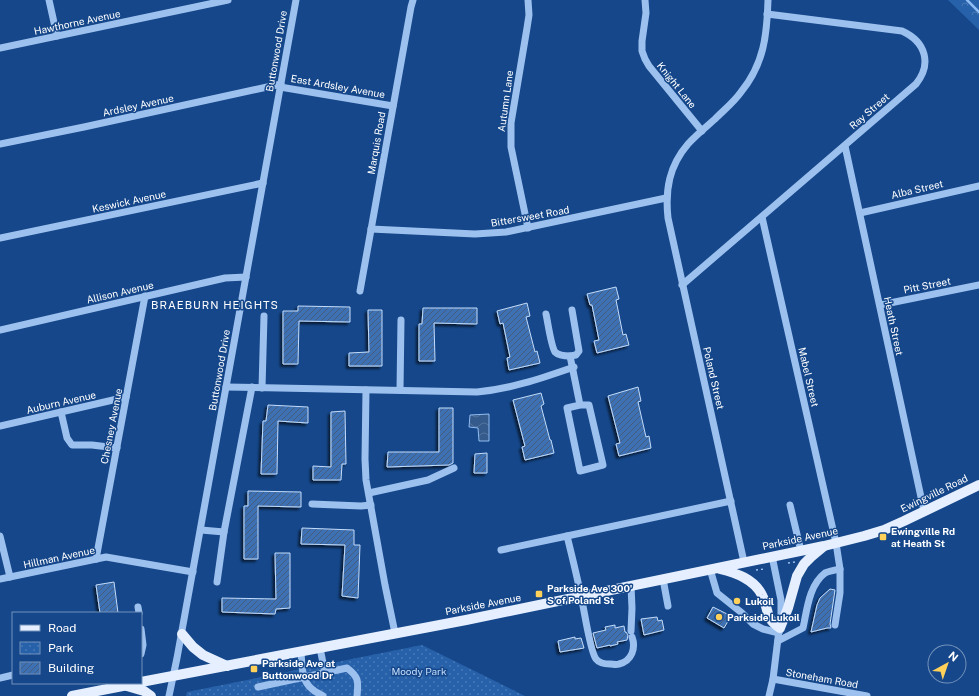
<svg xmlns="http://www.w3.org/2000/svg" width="979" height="696" viewBox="0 0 979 696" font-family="'Public Sans',sans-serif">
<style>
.forest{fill:url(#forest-crowns)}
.park{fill:url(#park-dots)}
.water{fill:url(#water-waves);stroke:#8fbcf2}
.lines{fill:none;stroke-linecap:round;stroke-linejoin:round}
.stream{stroke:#8fbcf2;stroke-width:2.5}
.building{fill:url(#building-hatch);stroke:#c3dcfb;filter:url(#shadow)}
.path{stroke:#9dc1ef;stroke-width:1.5;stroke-dasharray:2 3;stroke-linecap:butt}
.minor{stroke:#9dc1ef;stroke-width:7}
.major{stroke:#e5efff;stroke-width:10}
.poi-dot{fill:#ffd15b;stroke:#15478a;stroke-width:1.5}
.labels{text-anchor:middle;stroke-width:3;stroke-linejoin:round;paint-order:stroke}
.street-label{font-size:10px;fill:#fff;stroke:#15478a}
.poi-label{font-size:10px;font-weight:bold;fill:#fff;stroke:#15478a;text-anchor:start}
.park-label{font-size:10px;fill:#c3dcfb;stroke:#15478a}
.neighbourhood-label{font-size:11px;letter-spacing:1px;fill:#fff;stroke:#15478a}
</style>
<defs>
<pattern id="forest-crowns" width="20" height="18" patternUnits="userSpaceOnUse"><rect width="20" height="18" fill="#2761a9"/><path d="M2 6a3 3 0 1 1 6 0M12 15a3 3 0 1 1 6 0" fill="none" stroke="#4779b6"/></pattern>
<pattern id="park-dots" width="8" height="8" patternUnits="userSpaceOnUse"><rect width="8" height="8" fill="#2761a9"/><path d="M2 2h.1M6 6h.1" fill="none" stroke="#4779b6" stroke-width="1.8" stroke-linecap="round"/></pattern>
<pattern id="water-waves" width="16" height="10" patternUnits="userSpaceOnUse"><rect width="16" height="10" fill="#355b8c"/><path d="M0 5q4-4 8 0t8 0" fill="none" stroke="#53749d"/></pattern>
<pattern id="building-hatch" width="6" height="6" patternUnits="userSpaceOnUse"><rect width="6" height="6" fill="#3d71b3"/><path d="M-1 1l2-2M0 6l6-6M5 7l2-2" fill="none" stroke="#455d7a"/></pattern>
<filter id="shadow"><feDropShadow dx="-2.5" dy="2.5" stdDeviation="1" flood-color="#0009"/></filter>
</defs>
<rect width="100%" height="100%" fill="#15478a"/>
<path class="forest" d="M948,0H979V30Z"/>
<path class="park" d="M422,645L525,696H186L187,692Z"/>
<path class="water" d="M489,414V441H479L478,428L469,427L470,415Z"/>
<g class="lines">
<path class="stream" d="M967,0L979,12"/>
</g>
<g class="building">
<path d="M616,287L619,299L616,300L623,335L626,334L629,345L597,353L594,341L599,340L592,305H590L587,294Z"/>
<path d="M527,303L530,316L526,317L535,352L537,351L540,363L509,370L507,358L510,357L503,323L500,324L497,311Z"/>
<path d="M298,306L350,307V322L299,321L298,364H283V311H298Z"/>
<path d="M423,308H477V324L434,323L435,361H419V324H422Z"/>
<path d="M368,310H382V366H349V353L369,352Z"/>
<path d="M638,387L641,401L638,402L646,437L649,436L651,448L619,456L616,444L620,443L608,396Z"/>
<path d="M541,393L544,404L541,406L550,440H551L554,453L525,460L522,447L525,446L513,400Z"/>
<path d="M268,405L308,407V423L278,421L277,474H261L263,421H266Z"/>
<path d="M439,408H453V463L449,465L387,467L388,452H439Z"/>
<path d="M345,411L346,464H342L341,480H313V466L331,467V412Z"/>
<path d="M487,453V473H474L475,454Z"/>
<path d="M248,491L301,492V507L258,506V559H244V506H248Z"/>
<path d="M302,528L354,530V545H360L358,598L342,596L345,545L301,544Z"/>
<path d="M275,553H290V608L276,609L275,614L222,612V598L276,599Z"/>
<path d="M114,582L118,613H100L96,585Z"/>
<path d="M830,589L835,590L830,624L831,628H827L811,632L817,605L820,598Z"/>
<path d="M713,607L731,616L724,628L707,618Z"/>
<path d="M657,617L658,621L662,620L664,630L644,635L641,619Z"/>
<path d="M615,625V628L624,626L625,632H626L628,635L627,640L617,642L618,644L610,646V645L597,648L593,633L606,630L605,627Z"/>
<path d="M575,637V639L581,638L584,648L560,652L558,641Z"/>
</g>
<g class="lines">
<g class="path">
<path d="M788,563L795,562"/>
<path d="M756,570L764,569"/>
</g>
<g class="minor">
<path d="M49,0L57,36"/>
<path d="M528,0L529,15L527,28L511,123V147L528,228"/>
<path d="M645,0L646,13L642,41V51L645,59L649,66L702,131"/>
<path d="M0,48L228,0"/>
<path d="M280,87L393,106"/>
<path d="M0,144L84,127L281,84"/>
<path d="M845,146L924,511"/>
<path d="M860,213L979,186"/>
<path d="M762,217L836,543L840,569V593L835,625"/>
<path d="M371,229L475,234L506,232L666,198"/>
<path d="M0,238L263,183"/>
<path d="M682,285L916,84C932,64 926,42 902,31L767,14"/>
<path d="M360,291L411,7L413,0"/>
<path d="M880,305L979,285"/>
<path d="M572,310L579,351L576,355L570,356L580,405H589L603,465L580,471L567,408L580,405"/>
<path d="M546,314C548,323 551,346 555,352C559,356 565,356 570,356"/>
<path d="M0,330L225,278L246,277"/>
<path d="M226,387L477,392C511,389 542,378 574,367"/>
<path d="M262,388L264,316"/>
<path d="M366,390L365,459L366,480L385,585L395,633"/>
<path d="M400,390L401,320"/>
<path d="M61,412L67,438L72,445H92L117,448"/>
<path d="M0,426L126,397"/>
<path d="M369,493L428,480L454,468"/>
<path d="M312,504L361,506L371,505"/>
<path d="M790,505L801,551"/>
<path d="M201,530L224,532L252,387"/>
<path d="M0,536L10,577"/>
<path d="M501,550L567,536"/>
<path d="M96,559L145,296"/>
<path d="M744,562L668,218C665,190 669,166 688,144C696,135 706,127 715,119C724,110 734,102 741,92C764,64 767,35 768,0"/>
<path d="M710,569L717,593L742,613L753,624L763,629L779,633"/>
<path d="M0,579L106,557L193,572"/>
<path d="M663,579L668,606"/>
<path d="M217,582L224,532"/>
<path d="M631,586L632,608L631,631"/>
<path d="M138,607L139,613"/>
<path d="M141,629L143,645L141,654"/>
<path d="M632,637C636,648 632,661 619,664C616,665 613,664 610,664C605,664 599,663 596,659C590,652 584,608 581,596C577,576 572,556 567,536L731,501"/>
<path d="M778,641L803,628C807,610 809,585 825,573C829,571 835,570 840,569"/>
<path d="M320,648L325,673"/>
<path d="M301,652C302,663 301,681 312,689C315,692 320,694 323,696"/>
<path d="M0,678L13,675"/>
<path d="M773,679L867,696"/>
<path d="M258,687L347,668C360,678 358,682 357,696"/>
<path d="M169,696L177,658L296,0"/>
<path d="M769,696L773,679L781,614V600L772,556"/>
</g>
<g class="major">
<path d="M720,569C736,573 754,579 762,595C769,608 764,618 780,628L788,608L797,576L804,564L811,557L823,547"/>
<path d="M182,634L193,647L203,655L227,666"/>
<path d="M141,682L466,620L824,546L864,536L884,530L904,521L979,485"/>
<path d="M127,686L144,691L151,696"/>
<path d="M72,696L138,683"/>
</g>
</g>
<g class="poi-dot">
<rect x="879" y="533" width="8" height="8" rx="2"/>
<rect x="535" y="590" width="8" height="8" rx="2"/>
<circle cx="737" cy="601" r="4"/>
<circle cx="719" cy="617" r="4"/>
<rect x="250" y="665" width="8" height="8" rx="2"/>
</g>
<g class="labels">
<g class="street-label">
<text transform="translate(77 22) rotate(-12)" y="4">Hawthorne Avenue</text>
<text transform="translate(276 51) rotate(-80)" y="4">Buttonwood Drive</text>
<text transform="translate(677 85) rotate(51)" y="4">Knight Lane</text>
<text transform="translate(338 86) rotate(10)" y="4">East Ardsley Avenue</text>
<text transform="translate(505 101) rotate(-82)" y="4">Autumn Lane</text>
<text transform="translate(138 105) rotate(-12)" y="4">Ardsley Avenue</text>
<text transform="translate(869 111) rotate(-41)" y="4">Ray Street</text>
<text transform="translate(376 143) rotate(-80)" y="4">Marquis Road</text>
<text transform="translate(917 189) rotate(-13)" y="4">Alba Street</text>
<text transform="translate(129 201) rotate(-12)" y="4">Keswick Avenue</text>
<text transform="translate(530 216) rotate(-10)" y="4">Bittersweet Road</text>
<text transform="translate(927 285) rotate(-11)" y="4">Pitt Street</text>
<text transform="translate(120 292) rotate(-13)" y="4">Allison Avenue</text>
<text transform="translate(894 326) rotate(78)" y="4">Heath Street</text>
<text transform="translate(219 370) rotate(-80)" y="4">Buttonwood Drive</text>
<text transform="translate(809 377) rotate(77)" y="4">Mabel Street</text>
<text transform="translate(714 378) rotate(77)" y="4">Poland Street</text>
<text transform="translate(61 402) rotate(-13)" y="4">Auburn Avenue</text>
<text transform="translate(111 426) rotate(-79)" y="4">Chesney Avenue</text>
<text transform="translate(934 493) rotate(-26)" y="4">Ewingville Road</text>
<text transform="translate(800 538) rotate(-12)" y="4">Parkside Avenue</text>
<text transform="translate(59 557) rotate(-12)" y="4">Hillman Avenue</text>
<text transform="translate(483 604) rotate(-11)" y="4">Parkside Avenue</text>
<text transform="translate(822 678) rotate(10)" y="4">Stoneham Road</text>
</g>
<g class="poi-label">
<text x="891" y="535">Ewingville Rd<tspan x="891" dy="12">at Heath St</tspan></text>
<text x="547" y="592">Parkside Ave 300'<tspan x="547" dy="12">S of Poland St</tspan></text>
<text x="745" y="605">Lukoil</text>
<text x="727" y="621">Parkside Lukoil</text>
<text x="262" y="667">Parkside Ave at<tspan x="262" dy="12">Buttonwood Dr</tspan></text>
</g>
<g class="park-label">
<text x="419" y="675">Moody Park</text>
</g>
<g class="neighbourhood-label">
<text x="215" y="309">BRAEBURN HEIGHTS</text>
</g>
</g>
<rect x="12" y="612" width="130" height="72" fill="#15478a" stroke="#7391b9"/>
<rect x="20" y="625" width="20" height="6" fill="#e5efff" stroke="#7391b9"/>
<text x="48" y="632" font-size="12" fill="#ffffff">Road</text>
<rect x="20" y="642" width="20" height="12" fill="url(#park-dots)" stroke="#7391b9"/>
<text x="48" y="652" font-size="12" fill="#ffffff">Park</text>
<rect x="20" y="662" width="20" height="12" fill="url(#building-hatch)" stroke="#7391b9"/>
<text x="48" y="672" font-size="12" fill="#ffffff">Building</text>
<g transform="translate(947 664) rotate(40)"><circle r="19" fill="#15478a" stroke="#7391b9"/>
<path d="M0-3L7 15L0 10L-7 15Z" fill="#ffd15b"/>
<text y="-6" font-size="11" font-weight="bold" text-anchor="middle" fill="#ffffff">N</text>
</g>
</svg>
